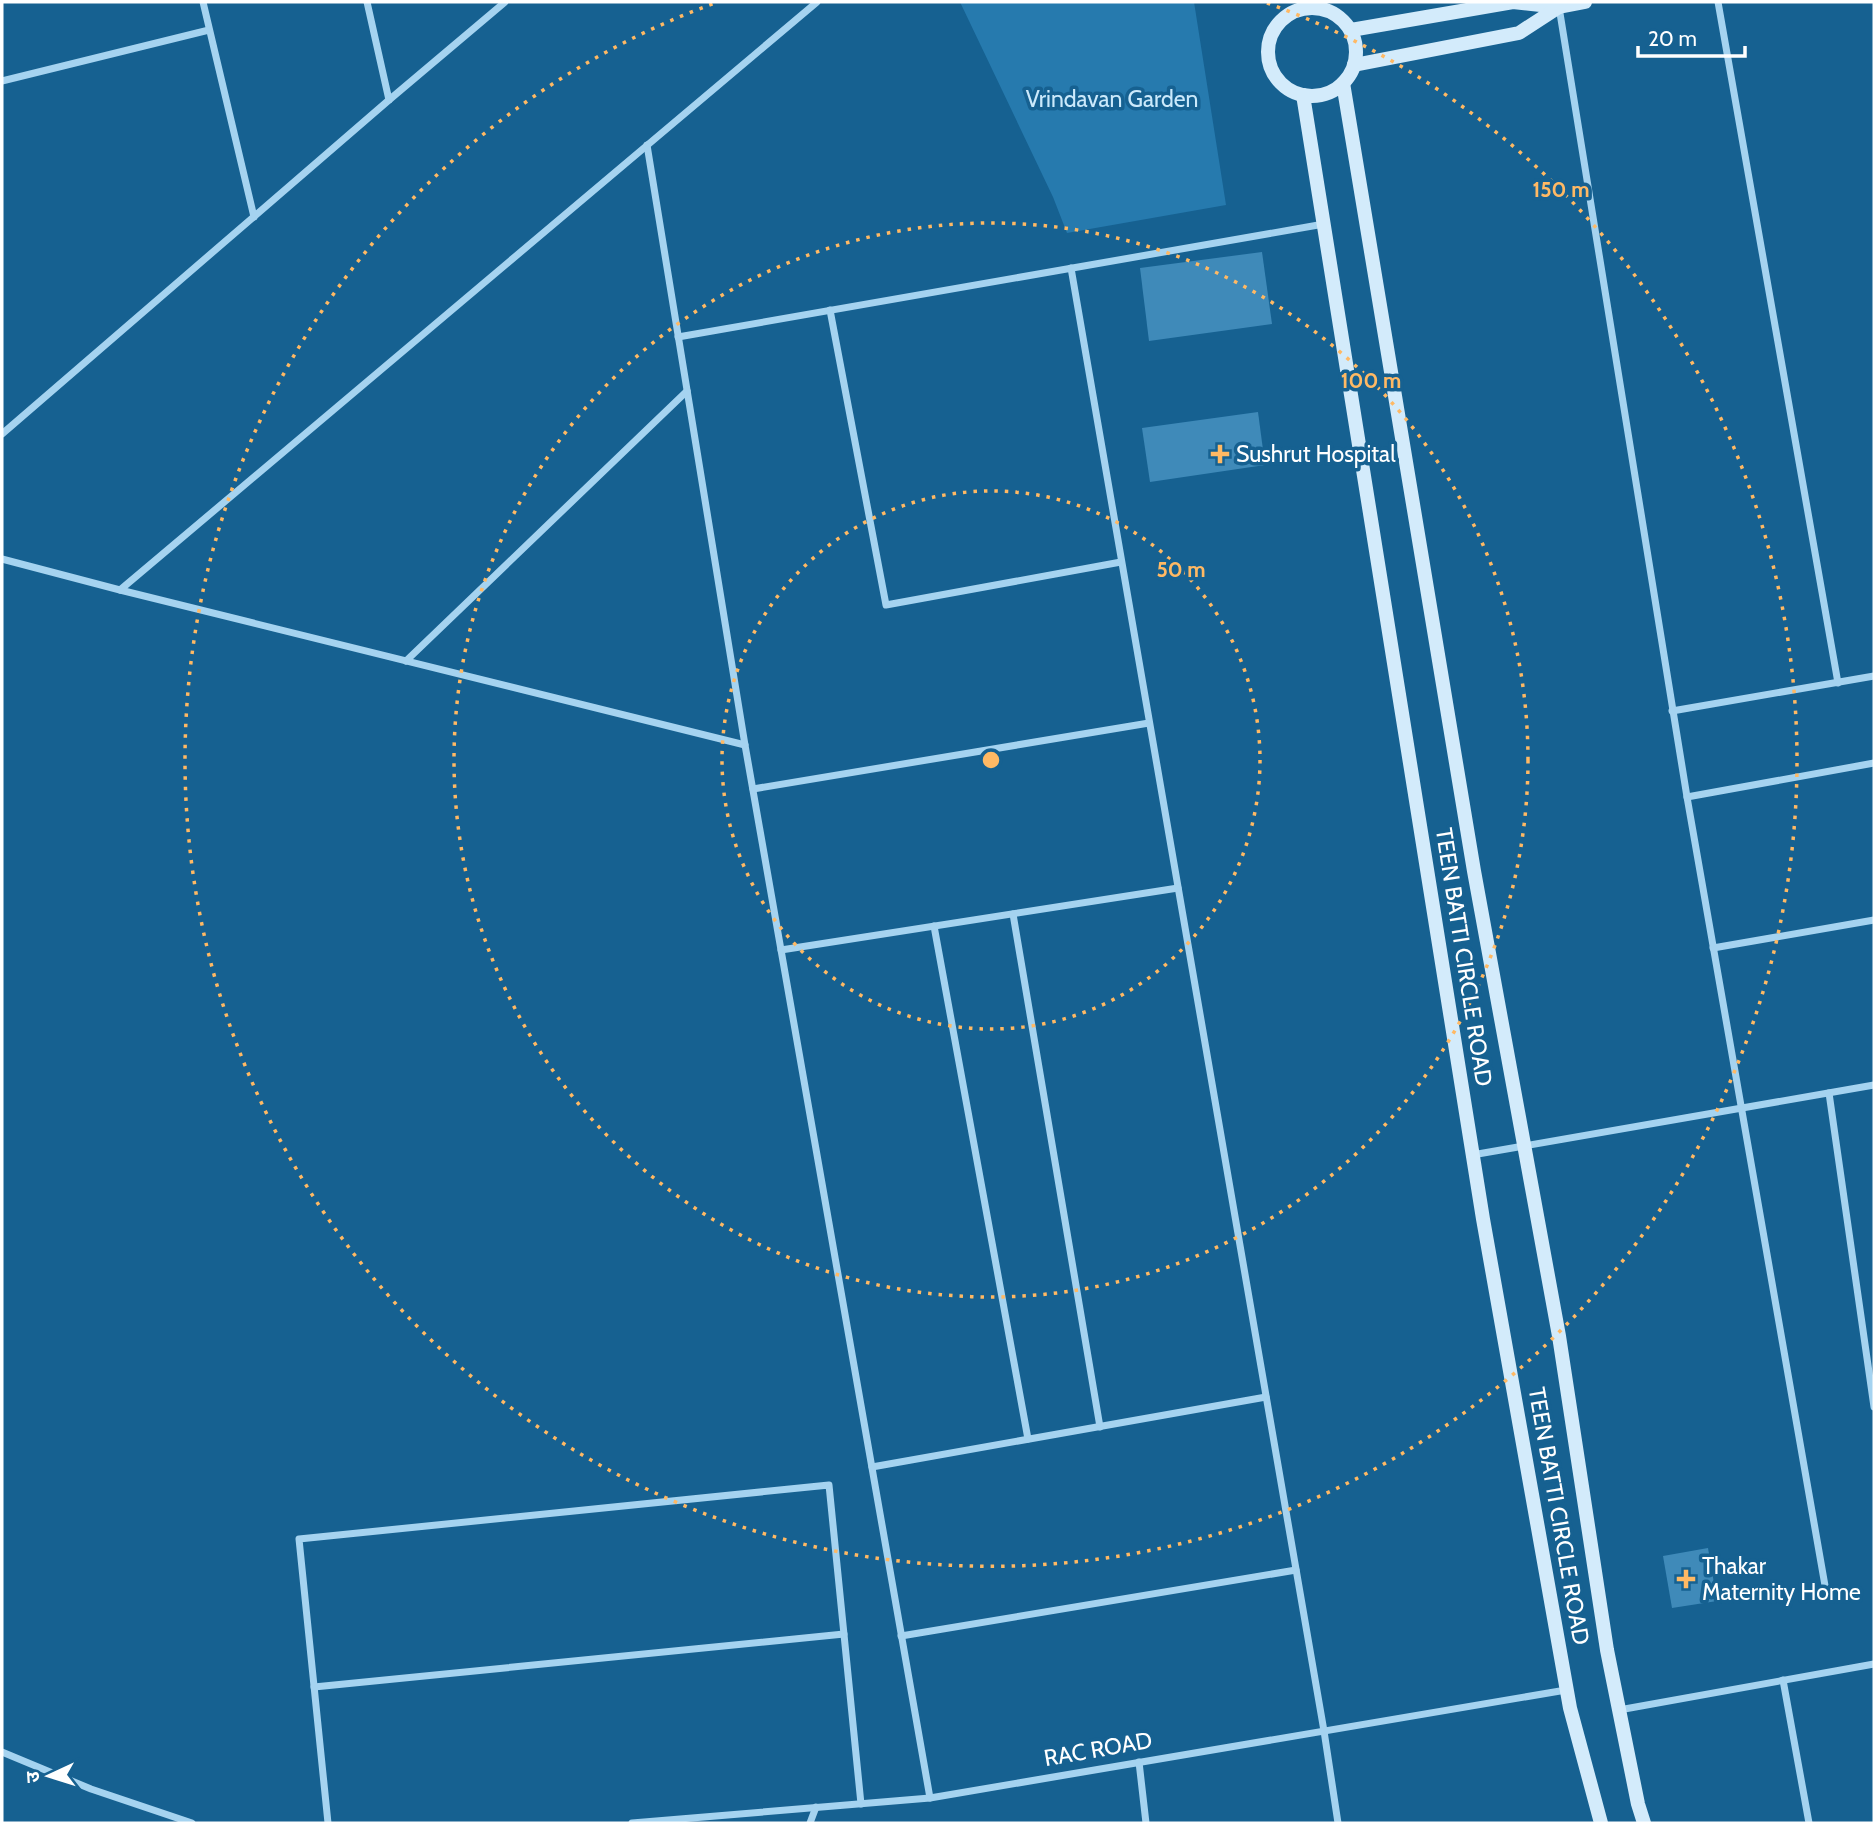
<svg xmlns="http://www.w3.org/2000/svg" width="1876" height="1825" viewBox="0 0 1876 1825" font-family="Cabin,'Noto Sans Devanagari',sans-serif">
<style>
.green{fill:#267aae}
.building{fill:#3f8ab9}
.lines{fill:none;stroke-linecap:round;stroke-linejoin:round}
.street{stroke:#a5d3f0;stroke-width:7}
.secondary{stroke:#d3ebfb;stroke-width:14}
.ring{fill:none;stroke:#ffb964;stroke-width:3.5;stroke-dasharray:3.5 7}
.poi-dot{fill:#ffb964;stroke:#166191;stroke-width:2.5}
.labels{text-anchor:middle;stroke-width:7;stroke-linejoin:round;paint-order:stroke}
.park-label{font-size:23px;fill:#cbe9fb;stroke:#166191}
.poi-label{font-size:23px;fill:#fff;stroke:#166191;text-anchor:start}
.street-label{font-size:23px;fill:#fff;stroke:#166191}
.centre{fill:#ffb964;stroke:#166191;stroke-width:3.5}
.ring-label{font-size:21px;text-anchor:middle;font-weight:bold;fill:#ffb964;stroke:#166191;stroke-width:7;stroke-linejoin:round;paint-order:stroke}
</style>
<rect width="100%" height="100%" fill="#166191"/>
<path class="green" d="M960,2H1194L1226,205L1067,233L1053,197Z"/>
<g class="building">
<path d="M1262,252L1272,324L1149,341L1140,268Z"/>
<path d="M1258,412L1265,465L1150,482L1142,428Z"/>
<path d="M1708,1548L1717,1601L1672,1608L1663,1556Z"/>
</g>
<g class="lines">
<g class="street">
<path d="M203,2L254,217"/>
<path d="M367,2L389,100"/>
<path d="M1718,2L1838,683"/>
<path d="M1559,7L1687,797L1827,1597"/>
<path d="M2,81L209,30"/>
<path d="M647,145L745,745L930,1798"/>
<path d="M1071,268L1324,1731L1338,1823"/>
<path d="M830,310L886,605L1121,562"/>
<path d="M678,337L1324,224"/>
<path d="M2,434L389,100L505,2"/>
<path d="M2,559L120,590L745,745"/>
<path d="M120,590L817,2"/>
<path d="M406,661L687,391"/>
<path d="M1672,711L1874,676"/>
<path d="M753,789L1149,723"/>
<path d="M1687,797L1874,763"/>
<path d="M1013,914L1100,1427"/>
<path d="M934,926L1028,1439"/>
<path d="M1713,948L1874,920"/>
<path d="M781,950L1178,888"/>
<path d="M1829,1093L1874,1407"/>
<path d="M1472,1155L1874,1085"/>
<path d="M872,1467L1266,1397"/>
<path d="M901,1636L1296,1570"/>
<path d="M1783,1680L1809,1823"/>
<path d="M314,1687L844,1634"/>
<path d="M1619,1710L1874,1664"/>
<path d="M2,1752L91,1789L192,1823"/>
<path d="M1139,1762L1146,1823"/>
<path d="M328,1823L299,1539L829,1485L861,1804"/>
<path d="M632,1823L930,1798L1566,1690"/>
<path d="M810,1823L816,1807"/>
</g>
<g class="secondary">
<circle cx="1312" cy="52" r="44"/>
<path d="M1351,30L1513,2L1559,7L1585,2"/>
<path d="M1354,65L1519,33L1559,7"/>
<path d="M1343,83L1474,871L1559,1336L1607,1650L1638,1804L1644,1823"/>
<path d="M1303,95L1483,1219L1570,1708L1601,1823"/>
</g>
</g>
<g class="ring">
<circle cx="991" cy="760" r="269"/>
<circle cx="991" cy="760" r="537"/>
<path d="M1267 3A806 806 0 1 1 715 3"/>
</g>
<g class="poi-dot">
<path d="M1216.5 443.5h7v7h7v7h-7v7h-7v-7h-7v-7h7z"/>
<path d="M1682.5 1568.5h7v7h7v7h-7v7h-7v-7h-7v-7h7z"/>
</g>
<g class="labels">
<g class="park-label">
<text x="1112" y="107">Vrindavan Garden</text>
</g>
<g class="poi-label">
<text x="1236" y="462">Sushrut Hospital</text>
<text x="1702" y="1574">Thakar<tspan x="1702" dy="26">Maternity Home</tspan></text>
</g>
<g class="street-label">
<text transform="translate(1464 957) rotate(81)" y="8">TEEN BATTI CIRCLE ROAD</text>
<text transform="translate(1559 1516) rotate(80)" y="8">TEEN BATTI CIRCLE ROAD</text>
<text transform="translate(1098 1749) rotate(-10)" y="8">RAC ROAD</text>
</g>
</g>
<circle cx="991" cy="760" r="10" class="centre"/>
<g class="ring-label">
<text x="1561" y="197">150 m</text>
<text x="1371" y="388">100 m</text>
<text x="1181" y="577">50 m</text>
</g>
<rect width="1876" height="1825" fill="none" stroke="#ffffff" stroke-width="7"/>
<g transform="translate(49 1776) rotate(266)" stroke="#166191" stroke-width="5" paint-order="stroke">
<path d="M0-5L12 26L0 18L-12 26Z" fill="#ffffff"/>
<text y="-10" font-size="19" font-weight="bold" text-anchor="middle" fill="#ffffff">उ</text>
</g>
<path d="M1638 46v10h107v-10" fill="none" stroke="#ffffff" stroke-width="3.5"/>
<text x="1648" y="46" font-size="21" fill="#ffffff" stroke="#166191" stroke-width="5" paint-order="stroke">20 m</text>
</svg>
